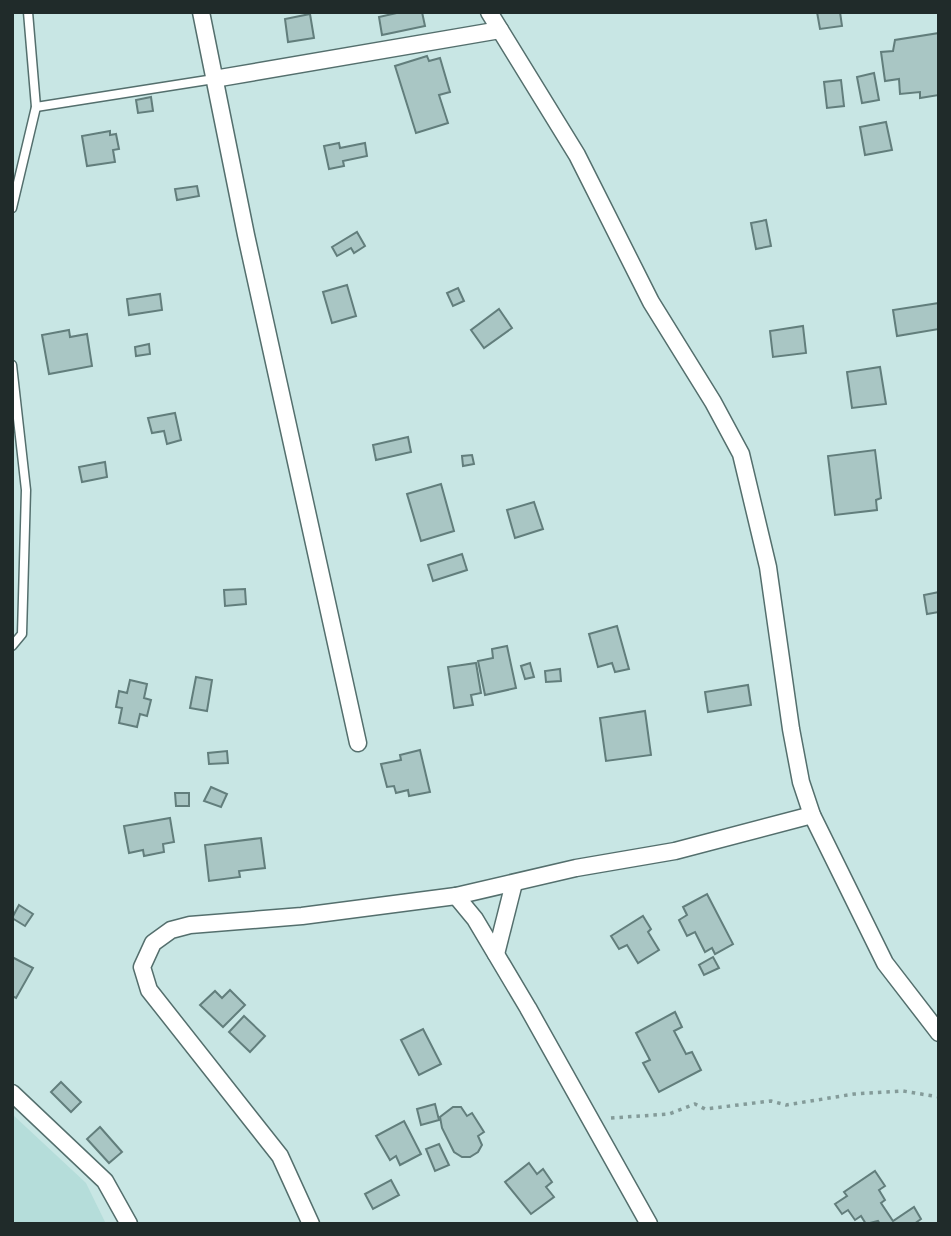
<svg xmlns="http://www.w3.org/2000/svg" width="951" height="1236" viewBox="0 0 951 1236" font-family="'Roboto Serif',serif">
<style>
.built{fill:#b5ddda}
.building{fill:#a9c6c4;stroke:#627e7c;stroke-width:2}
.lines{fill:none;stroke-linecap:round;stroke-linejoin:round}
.lane-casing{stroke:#546f6d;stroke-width:11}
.street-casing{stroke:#546f6d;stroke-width:19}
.path{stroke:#849b99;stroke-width:3.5;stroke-dasharray:3.5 5;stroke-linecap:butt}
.lane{stroke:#fff;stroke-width:8}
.street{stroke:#fff;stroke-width:16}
</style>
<rect width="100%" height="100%" fill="#c8e6e4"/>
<path class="built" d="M12,1114L86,1183L106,1224H12Z"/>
<g class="building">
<path d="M401,12H422L425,26L382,35L379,17Z"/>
<path d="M817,12H840L842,26L820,29Z"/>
<path d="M310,14L314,38L288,42L285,19Z"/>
<path d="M939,33V95L920,98V92L900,94L899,79L885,81L881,52L893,51L895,40Z"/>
<path d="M427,56L429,61L440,58L450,92L439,95L448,123L416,133L395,66Z"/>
<path d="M874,73L879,100L862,103L857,77Z"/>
<path d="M841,80L844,106L827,108L824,82Z"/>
<path d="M151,97L153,111L138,113L136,100Z"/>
<path d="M886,122L892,150L865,155L860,127Z"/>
<path d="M110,131V135L116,134L119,149L113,150L115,162L87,166L82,136Z"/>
<path d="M339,143L340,148L365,143L367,156L343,161L344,166L329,169L324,146Z"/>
<path d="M197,186L199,196L177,200L175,189Z"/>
<path d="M766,220L771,246L756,249L751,223Z"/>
<path d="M357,232L365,246L354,253L351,248L337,256L332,247Z"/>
<path d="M347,285L356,316L332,323L323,292Z"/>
<path d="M458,288L464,301L453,306L447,293Z"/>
<path d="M160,294L162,310L129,315L127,299Z"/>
<path d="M939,303V329L897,336L893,310Z"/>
<path d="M499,309L512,328L484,348L471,330Z"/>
<path d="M803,326L806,353L773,357L770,331Z"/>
<path d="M69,330L70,337L87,334L92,366L49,374L42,335Z"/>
<path d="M149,344L150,354L136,356L135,347Z"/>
<path d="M880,367L886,404L852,408L847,372Z"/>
<path d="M175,413L181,440L167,444L164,431L152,433L148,418Z"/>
<path d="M408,437L411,452L376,460L373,445Z"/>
<path d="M875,450L881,498L876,500L877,510L835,515L828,456Z"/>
<path d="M472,455L474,464L463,466L462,456Z"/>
<path d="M105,462L107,477L82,482L79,467Z"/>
<path d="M441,484L454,531L421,541L407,494Z"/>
<path d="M534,502L543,529L515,538L507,510Z"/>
<path d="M462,554L467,570L433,581L428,565Z"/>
<path d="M245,589L246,604L225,606L224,590Z"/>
<path d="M939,592V612L927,614L924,595Z"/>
<path d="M617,626L629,669L615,672L612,663L598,667L589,634Z"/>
<path d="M507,646L516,688L485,695L478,661L493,658L492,649Z"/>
<path d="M476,663L481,693L471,695L473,705L454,708L448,667Z"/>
<path d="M530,663L534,677L525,679L521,666Z"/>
<path d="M560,669L561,681L546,682L545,671Z"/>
<path d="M196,677L212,680L207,711L190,708Z"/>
<path d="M130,680L147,684L144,698L151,700L147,716L140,714L137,727L119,723L122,708L116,707L119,691L127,693Z"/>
<path d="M748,685L751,705L708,712L705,692Z"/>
<path d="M645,711L651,755L606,761L600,718Z"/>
<path d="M420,750L430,792L409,796L408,790L396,793L394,786L387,787L381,764L401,760L400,755Z"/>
<path d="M227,751L228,763L209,764L208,753Z"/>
<path d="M211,787L227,794L221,807L204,801Z"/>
<path d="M175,793H189V806H176Z"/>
<path d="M170,818L174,842L163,844L164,852L144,856L143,850L129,853L124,826Z"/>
<path d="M261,838L265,868L239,871L240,877L209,881L205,845Z"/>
<path d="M707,894L733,944L715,954L712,948L705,952L695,932L687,936L679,920L687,915L683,907Z"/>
<path d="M19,905L33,914L25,926L12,918Z"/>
<path d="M643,916L651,929L648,932L659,950L638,963L627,945L619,949L611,936Z"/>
<path d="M12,957L33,968L16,998L12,996Z"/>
<path d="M713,957L719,968L704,975L699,965Z"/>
<path d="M230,990L245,1005L223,1027L200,1005L215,991L222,998Z"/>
<path d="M675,1012L682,1027L674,1031L686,1054L692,1052L701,1070L659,1092L643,1063L650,1060L636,1033Z"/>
<path d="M244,1016L265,1036L250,1052L229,1032Z"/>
<path d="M423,1029L441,1064L419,1075L401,1040Z"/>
<path d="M61,1082L81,1102L71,1112L51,1092Z"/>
<path d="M435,1104L439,1120L421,1125L417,1109Z"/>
<path d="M453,1107H461L467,1116L472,1113L484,1132L478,1136L482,1145L478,1152L470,1157H462L454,1152L442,1128L440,1117Z"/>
<path d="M404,1121L421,1154L400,1165L396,1156L390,1160L376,1136Z"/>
<path d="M100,1127L122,1152L109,1163L87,1139Z"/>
<path d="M439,1144L449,1165L435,1171L426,1149Z"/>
<path d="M529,1163L537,1174L543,1169L552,1182L546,1187L554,1197L531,1214L505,1182Z"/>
<path d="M875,1171L885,1186L879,1190L885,1200L881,1203L893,1221L914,1207L921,1219L914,1224H880L878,1221L866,1224L861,1216L855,1220L848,1210L842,1214L835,1204L847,1196L844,1192Z"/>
<path d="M391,1180L399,1195L373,1209L365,1194Z"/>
</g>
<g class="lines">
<g class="lane-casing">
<g id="lane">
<path d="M36,107L214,79"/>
<path d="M12,208L36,107L28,12"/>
<path d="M12,365L26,490L22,634L12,646"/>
</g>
</g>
<g class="street-casing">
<g id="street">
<path d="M201,12L246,235L358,743"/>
<path d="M489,12L577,155L651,302L713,402L741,454L768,567L791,729L801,782L812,815L885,963L939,1033"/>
<path d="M214,79L500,30"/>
<path d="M456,896L475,919L528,1008L649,1224"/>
<path d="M496,954L514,883"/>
<path d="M12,1093L105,1181L129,1224"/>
<path d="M311,1224L280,1156L149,990L142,967L153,943L171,930L190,925L302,916L456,896L576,868L675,851L812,815"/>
</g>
</g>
<path class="path" d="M611,1118L669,1114L695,1104L705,1109L771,1101L786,1105L854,1094L903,1091L939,1097"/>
<use href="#lane" class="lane"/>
<use href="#street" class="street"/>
</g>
<rect width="951" height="1236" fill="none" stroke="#202b2a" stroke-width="28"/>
</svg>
